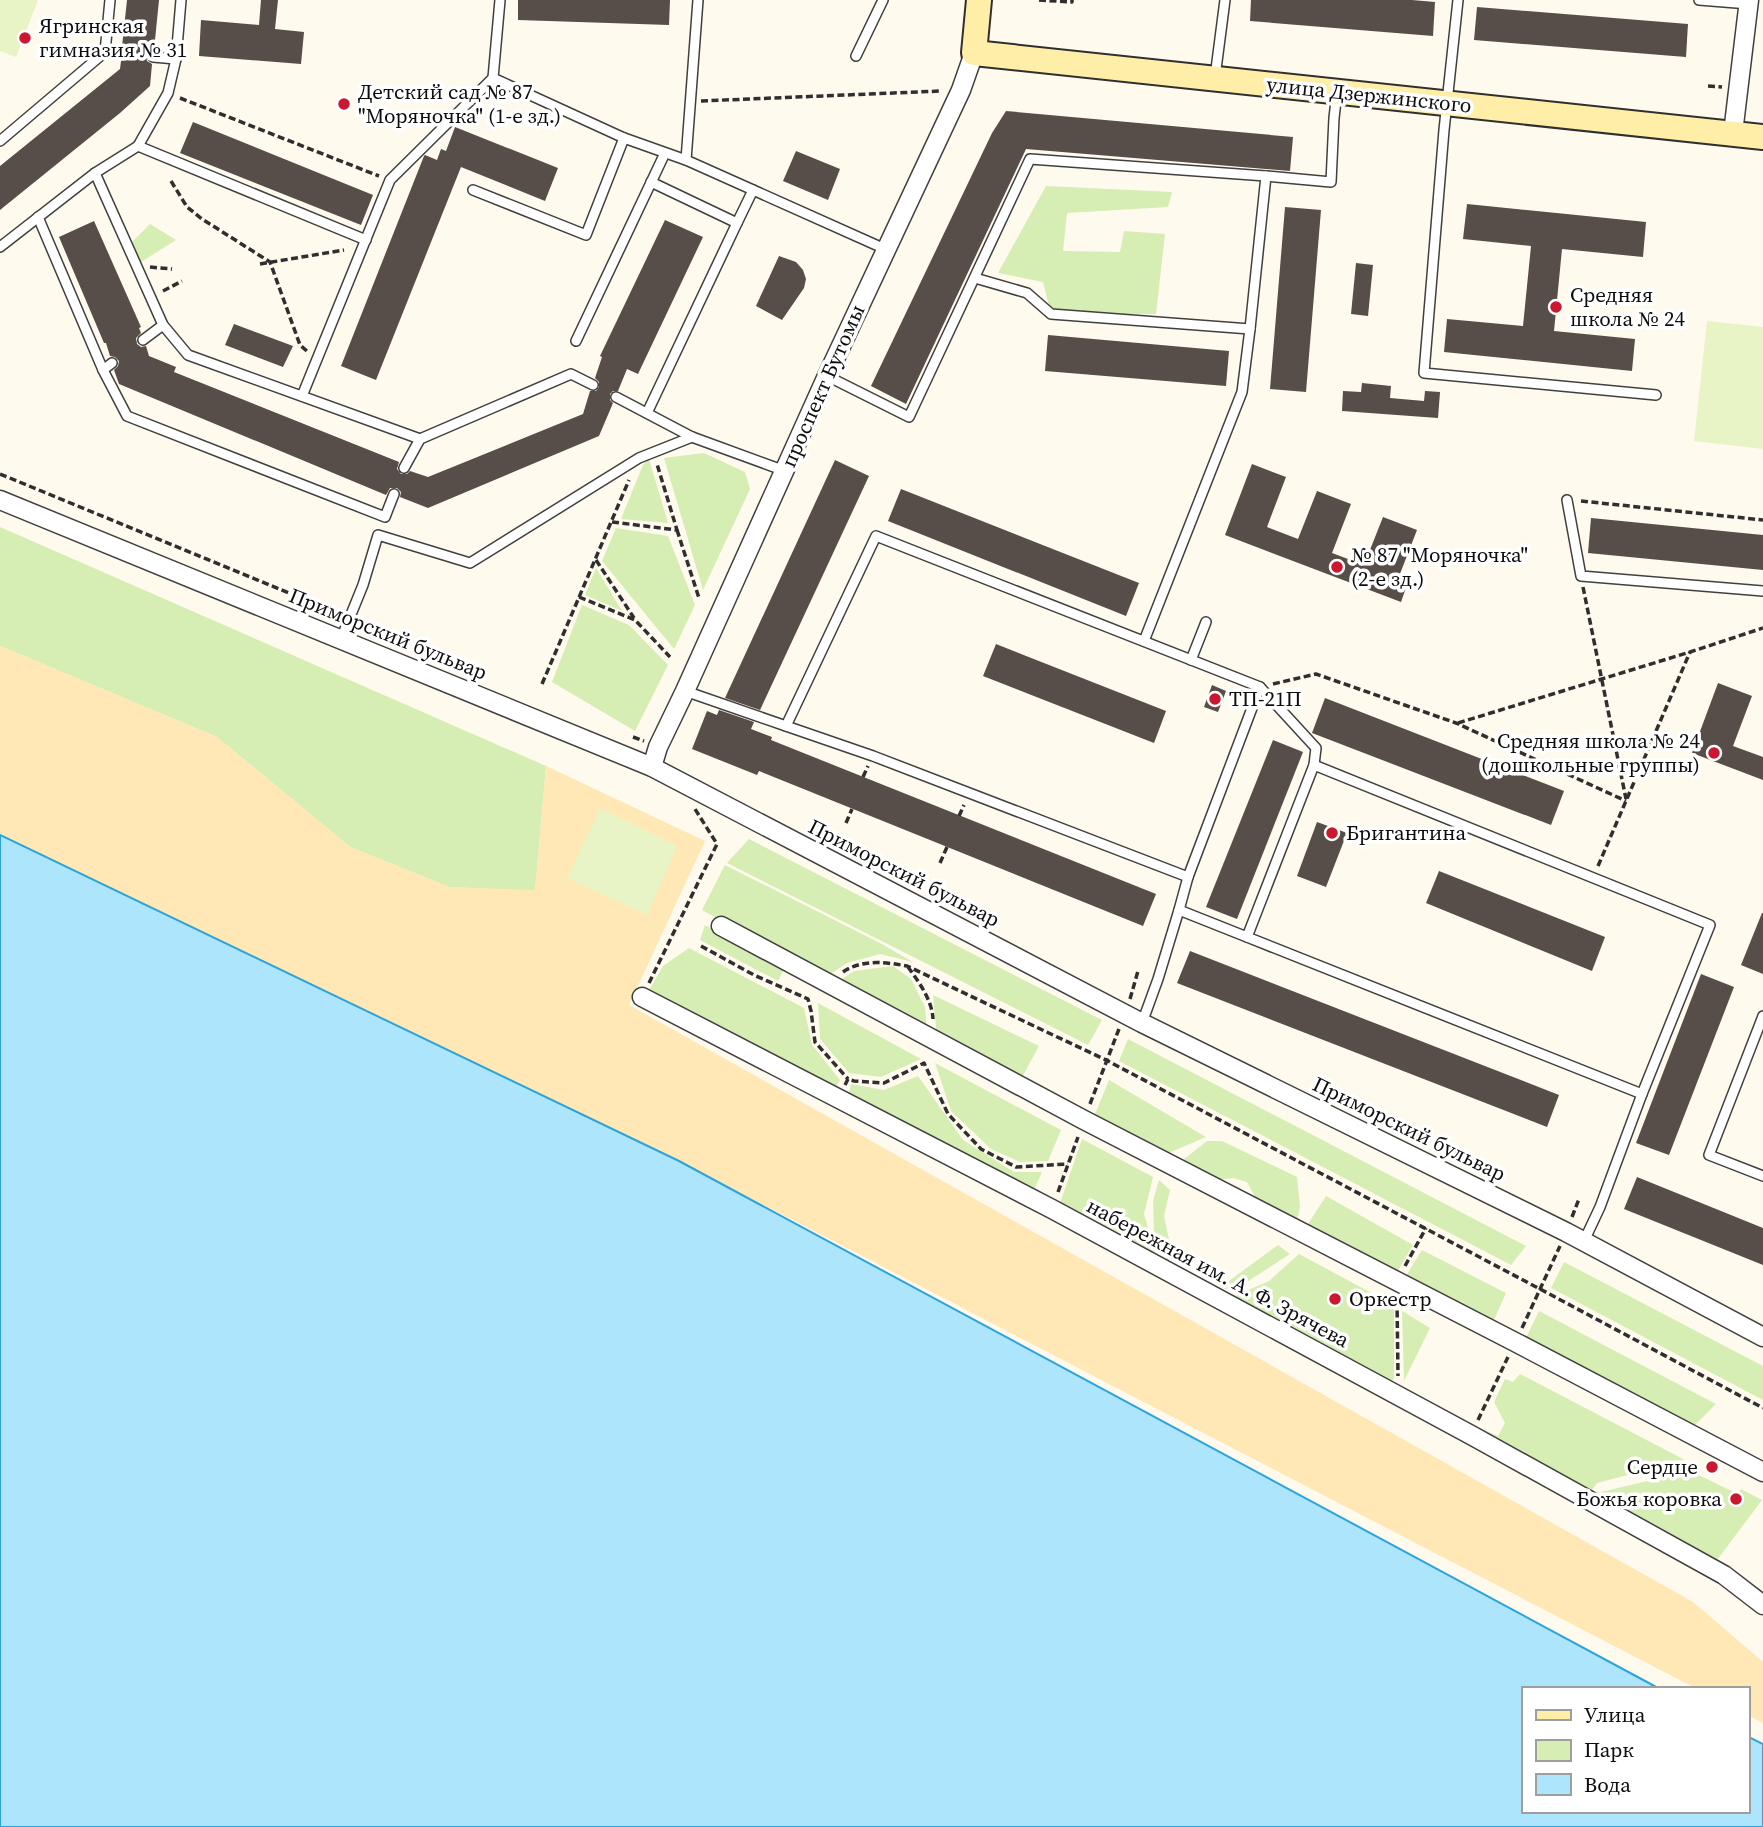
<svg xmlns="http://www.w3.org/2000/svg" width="1763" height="1827" viewBox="0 0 1763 1827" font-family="'Source Serif 4',serif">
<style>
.green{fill:#d6edb3}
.sand{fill:#ffe8b5}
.pitch{fill:#e8f4c6}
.water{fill:#ade5fc;stroke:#2da4d9;stroke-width:2}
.building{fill:#574d49}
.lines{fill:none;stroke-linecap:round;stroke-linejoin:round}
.lane-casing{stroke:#404040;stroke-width:12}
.street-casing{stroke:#404040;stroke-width:21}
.secondary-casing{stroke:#2f2f2f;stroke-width:28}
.path{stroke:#2f2f2f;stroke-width:3.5;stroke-dasharray:7 3.5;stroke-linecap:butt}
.lane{stroke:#fff;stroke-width:9}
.street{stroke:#fff;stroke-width:18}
.secondary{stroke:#ffeea8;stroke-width:24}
.poi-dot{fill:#ca1831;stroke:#fff;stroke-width:2.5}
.labels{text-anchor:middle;stroke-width:7;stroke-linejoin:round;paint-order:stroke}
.poi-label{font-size:21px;fill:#0d0d0d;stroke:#fff;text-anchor:start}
.street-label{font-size:21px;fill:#0d0d0d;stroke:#fff}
</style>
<rect width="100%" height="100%" fill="#fffaed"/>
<g class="green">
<path d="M1046,186L1172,192L1168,207L1067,213L1063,251L1120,252L1124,231L1165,234L1156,314H1051L1043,282L998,273Z"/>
<path d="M150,224L176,240L141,262L130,244Z"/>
<path d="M704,453L745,472L750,489L703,590L664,458Z"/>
<path d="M649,459L668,523L621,519L643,465Z"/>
<path d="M0,527L546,766L535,891L449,887L350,847L217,737L0,646Z"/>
<path d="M616,528L668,536L695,605L674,649L602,561Z"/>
<path d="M596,568L622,611L585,595Z"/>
<path d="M582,605L629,625L668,665L635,731L552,682Z"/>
<path d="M749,839L1102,1020L1088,1045L727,863Z"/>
<path d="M725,865L880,943L913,962L880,954L847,963L826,977L702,910Z"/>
<path d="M705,925L784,969L778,981L700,940Z"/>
<path d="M689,948L804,1008L812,1045L840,1080L834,1091L647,994L663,966Z"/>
<path d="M893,966L911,979L925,1007L927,1031L836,983L854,971Z"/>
<path d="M933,995L1039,1046L1021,1079L937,1038Z"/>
<path d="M818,1003L921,1059L881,1077L849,1073L820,1039Z"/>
<path d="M1128,1039L1526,1246L1511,1265L1119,1061Z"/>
<path d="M935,1063L1061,1130L1048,1161L1020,1162L991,1149L951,1111Z"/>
<path d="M918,1076L963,1140L1014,1172H1042L1029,1201L848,1096L851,1084L884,1090Z"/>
<path d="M1109,1080L1206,1137L1164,1155L1093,1119Z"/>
<path d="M1082,1139L1153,1177L1144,1214L1157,1260L1059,1206Z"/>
<path d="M1207,1141H1222L1297,1177L1300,1207L1296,1225L1260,1206L1247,1182L1233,1178L1208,1181L1178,1164Z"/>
<path d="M1159,1180L1170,1190L1164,1216L1172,1254L1168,1262L1154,1233L1153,1201Z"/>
<path d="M1326,1196L1413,1245L1396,1274L1306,1227Z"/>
<path d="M1278,1245L1290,1254L1239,1287L1225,1289L1222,1286Z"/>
<path d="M1422,1250L1506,1293L1493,1322L1404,1279Z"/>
<path d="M1299,1254L1394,1305V1378L1389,1387L1228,1299L1269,1281Z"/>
<path d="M1564,1262L1763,1366V1400L1551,1288Z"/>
<path d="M1402,1311L1430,1328L1404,1381Z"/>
<path d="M1539,1311L1716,1404L1692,1428L1525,1340Z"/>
<path d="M1520,1374L1685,1460L1597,1483L1590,1493L1477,1433L1479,1428L1498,1436L1505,1423L1494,1402L1505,1379L1513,1382Z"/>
<path d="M1690,1471L1738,1494L1741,1489L1762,1500L1711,1568L1595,1504L1601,1492Z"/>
</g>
<path class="sand" d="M0,646L217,737L350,847L449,887L535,890L546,766L705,841L629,1005L1693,1602L1763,1662V1723L1747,1715V1689H1697L679,1161L0,835Z"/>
<g class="pitch">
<path d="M0,0H38L16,57L0,51Z"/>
<path d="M1707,321L1763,327V449L1694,441Z"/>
<path d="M600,808L677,846L647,915L567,878Z"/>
</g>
<path class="water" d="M0,835L679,1161L1660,1689H1523V1811H1747V1736L1763,1744V1827H0Z"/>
<g class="building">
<path d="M127,0H159L154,50L149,51L146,56L147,61L152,64L150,86L120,113L0,210V166L120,69L121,61L128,58V51L122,47Z"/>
<path d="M261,0H278L275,29L304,32L301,64L199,56L201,20L259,25Z"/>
<path d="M518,0H670L669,25L518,20Z"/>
<path d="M1251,0H1412L1435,2L1433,36L1250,21Z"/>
<path d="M1477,7L1688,24L1686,57L1474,40Z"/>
<path d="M1006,111L1293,137L1290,171L1026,149L906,404L871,386L992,133Z"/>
<path d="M193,122L373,195L361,225L180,153Z"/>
<path d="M455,127L558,168L545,201L461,167L376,380L341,366L424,156L425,155L437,160L441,149L446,151Z"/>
<path d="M796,151L840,169L828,200L783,181Z"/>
<path d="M1467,204L1646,222L1643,257L1562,249L1554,331L1635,339L1632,371L1444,352L1447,319L1523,326L1531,246L1463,239Z"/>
<path d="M1285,207L1321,210L1306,392L1270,389Z"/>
<path d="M665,220L703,237L638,374L627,369L618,391H613L610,394V400L613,403L599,436L428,508L400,497L401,492L397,488H390L386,495L119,384L114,370L118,366L119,361L115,357L110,356L106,343H104L59,237L94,221L141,327L139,328L141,333L136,338L137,344L141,347L146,346L149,356L176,367L174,372L399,462L397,469L401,474H407L410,471L428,477L583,414L590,391H596L599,387V382L595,378L602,357L600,356Z"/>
<path d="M779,256L796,262L803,270L806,279L804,288L782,320L756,306Z"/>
<path d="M1356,263L1373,265L1368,316L1351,314Z"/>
<path d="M234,324L293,346L283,367L225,345Z"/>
<path d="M1048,335L1229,351L1226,386L1045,371Z"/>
<path d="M1362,383L1391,386L1390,398L1424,401L1425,391L1440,392L1438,418L1342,411L1343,391L1361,392Z"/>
<path d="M835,460L869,476L760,710L725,698Z"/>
<path d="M1252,464L1286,477L1267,527L1298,539L1317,491L1351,504L1332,553L1364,565L1383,517L1417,530L1398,579L1408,582L1401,602L1225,535Z"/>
<path d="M901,489L1139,583L1126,616L888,521Z"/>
<path d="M1591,518L1763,535V570L1588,553Z"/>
<path d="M996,644L1166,711L1154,743L983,676Z"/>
<path d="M1718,683L1752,696L1733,746L1763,757V780L1692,753Z"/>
<path d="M1212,685L1226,691L1218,712L1204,707Z"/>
<path d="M1325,698L1564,791L1551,825L1312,733Z"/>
<path d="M719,710L754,722L751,729L772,737L771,740L1156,894L1143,926L759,771L757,775L692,749L707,711L717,715Z"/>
<path d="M1273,740L1303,752L1237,919L1206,907Z"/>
<path d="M1317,822L1347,833L1326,887L1297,876Z"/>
<path d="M1439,871L1605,937L1592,971L1426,903Z"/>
<path d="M1762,913H1763V974L1741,965Z"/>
<path d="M1190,951L1559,1095L1547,1127L1177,983Z"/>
<path d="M1701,974L1734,987L1669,1155L1636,1143Z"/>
<path d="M1637,1177L1763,1228V1265L1624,1209Z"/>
</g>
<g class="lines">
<g class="lane-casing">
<g id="lane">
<path d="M181,0L176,59L168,93L138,146L366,240"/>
<path d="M500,0L493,78L624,138L686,160L885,249"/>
<path d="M1458,0L1444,130L1424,373L1656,395"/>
<path d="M1699,0L1749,4"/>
<path d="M105,52L122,54"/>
<path d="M856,56L883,0"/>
<path d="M153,57L176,59"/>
<path d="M1215,77L1225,0"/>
<path d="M0,141L105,52L110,0"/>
<path d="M686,160L698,0"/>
<path d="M95,173L163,325L188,355L420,439"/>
<path d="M473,190L586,235L624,138"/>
<path d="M38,217L103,370L112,363"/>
<path d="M737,223L753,190"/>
<path d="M0,247L95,173L138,146"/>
<path d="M975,278L1027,293L1051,314L1250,329L1266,176"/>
<path d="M143,340L163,325"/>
<path d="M576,341L665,153"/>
<path d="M103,370L127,416L385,517L394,494"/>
<path d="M827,376L909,417L1030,159L1266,176L1331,182L1334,118L1337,92"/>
<path d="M302,396L390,180L493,78"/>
<path d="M616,397L692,437L785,471"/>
<path d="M647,413L737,223L651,182"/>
<path d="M404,468L420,439L571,374L593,385"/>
<path d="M1567,500L1581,576L1763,591"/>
<path d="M341,639L363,585L378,535L470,563L639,458L692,437"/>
<path d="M1144,641L1242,392L1250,329"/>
<path d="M1191,660L1206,622"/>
<path d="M685,691L786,726L876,536L1260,687L1188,877L1179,910"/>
<path d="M786,726L873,756L1188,877"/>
<path d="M1314,765L1710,925L1642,1094L1600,1207L1584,1241"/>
<path d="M1247,937L1642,1094"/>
<path d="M1763,1016L1709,1155L1763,1176"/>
<path d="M1142,1023L1158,979L1179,910L1247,937L1314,765L1316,748L1260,687"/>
</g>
</g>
<g class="street-casing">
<g id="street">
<path d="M1733,133L1749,0"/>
<path d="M0,500L652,767L1142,1023L1566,1232L1763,1337"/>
<path d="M652,767L658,747L685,691L827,376L961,90L974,53"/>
<path d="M721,926L1084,1120L1515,1342L1763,1472"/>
<path d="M642,997L1052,1209L1471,1435L1724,1575L1763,1605"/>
</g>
</g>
<g class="secondary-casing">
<path id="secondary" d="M979,0L974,53L1763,137"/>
</g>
<g class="path">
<path d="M1039,0L1072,2V0"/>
<path d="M1708,86L1722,87"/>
<path d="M180,98L379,176"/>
<path d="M701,101L941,91"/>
<path d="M171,181L187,207L202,219L270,262L300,345L308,352"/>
<path d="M260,264L344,250"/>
<path d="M150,267L172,269"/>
<path d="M163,291L182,281"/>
<path d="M0,474L335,612"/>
<path d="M1581,501L1763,520"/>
<path d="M612,522L677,530L657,464"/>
<path d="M677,530L699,598"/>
<path d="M596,560L634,618"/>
<path d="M1583,587L1626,799"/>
<path d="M579,597L635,620L670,657"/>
<path d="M542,684L629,480"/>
<path d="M1273,684L1316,674L1456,723L1626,801"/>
<path d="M1458,723L1690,652L1763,628"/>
<path d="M633,737L644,741"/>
<path d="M863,777L868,766"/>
<path d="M959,816L964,805"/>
<path d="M846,823L852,809"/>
<path d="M940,863L947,847"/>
<path d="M1598,866L1690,652"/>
<path d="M701,946L754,975L808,999L811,1011L815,1042L848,1079"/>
<path d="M908,967C919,982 932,1000 933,1019"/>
<path d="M843,972C862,959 885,962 907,966L1106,1060L1540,1289L1763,1408"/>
<path d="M649,983L717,844L695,809"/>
<path d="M1130,999L1138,971"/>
<path d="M845,1085L848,1079L854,1081L884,1083L924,1063L948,1114L981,1149L1016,1167L1068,1164"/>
<path d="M1090,1104L1119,1029"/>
<path d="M1058,1192L1078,1137"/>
<path d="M1572,1217L1579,1199"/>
<path d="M1405,1266L1426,1228"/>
<path d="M1397,1300L1398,1376"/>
<path d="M1522,1328L1560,1246"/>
<path d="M1478,1420L1508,1357"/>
</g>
<use href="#lane" class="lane"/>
<use href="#street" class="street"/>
<use href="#secondary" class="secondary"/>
</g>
<g class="poi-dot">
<circle cx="25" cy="38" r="7"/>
<circle cx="344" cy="104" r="7"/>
<circle cx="1556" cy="307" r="7"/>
<circle cx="1337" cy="567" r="7"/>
<circle cx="1215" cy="699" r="7"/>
<circle cx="1714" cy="753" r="7"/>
<circle cx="1332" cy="833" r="7"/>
<circle cx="1335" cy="1299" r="7"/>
<circle cx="1712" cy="1467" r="7"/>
<circle cx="1736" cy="1499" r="7"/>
</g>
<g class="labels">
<g class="poi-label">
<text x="39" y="33">Ягринская<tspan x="39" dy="24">гимназия № 31</tspan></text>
<text x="358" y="99">Детский сад № 87<tspan x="358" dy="24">"Моряночка" (1-е зд.)</tspan></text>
<text x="1570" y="302">Средняя<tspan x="1570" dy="24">школа № 24</tspan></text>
<text x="1351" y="562">№ 87 "Моряночка"<tspan x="1351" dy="24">(2-е зд.)</tspan></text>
<text x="1229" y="706">ТП-21П</text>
<text x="1700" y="748" text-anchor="end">Средняя школа № 24<tspan x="1700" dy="24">(дошкольные группы)</tspan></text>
<text x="1346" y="840">Бригантина</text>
<text x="1349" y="1306">Оркестр</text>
<text x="1698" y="1474" text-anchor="end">Сердце</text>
<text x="1722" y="1506" text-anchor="end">Божья коровка</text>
</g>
<g class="street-label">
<text transform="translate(1369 95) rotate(6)" y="7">улица Дзержинского</text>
<text transform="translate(823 386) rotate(-66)" y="7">проспект Бутомы</text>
<text transform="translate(388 634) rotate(22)" y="7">Приморский бульвар</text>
<text transform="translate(904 873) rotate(27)" y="7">Приморский бульвар</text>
<text transform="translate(1409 1129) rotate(26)" y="7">Приморский бульвар</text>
<text transform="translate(1218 1273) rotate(28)" y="7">набережная им. А. Ф. Зрячева</text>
</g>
</g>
<rect x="1522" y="1687" width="228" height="126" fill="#ffffff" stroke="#9e9e9e" stroke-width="2"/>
<rect x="1536" y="1710" width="35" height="10" fill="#ffeea8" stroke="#9e9e9e" stroke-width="2"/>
<text x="1584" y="1722" font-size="21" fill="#0d0d0d">Улица</text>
<rect x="1536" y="1740" width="35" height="21" fill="#d6edb3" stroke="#9e9e9e" stroke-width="2"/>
<text x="1584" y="1757" font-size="21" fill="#0d0d0d">Парк</text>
<rect x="1536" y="1774" width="35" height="21" fill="#ade5fc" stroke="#9e9e9e" stroke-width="2"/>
<text x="1584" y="1792" font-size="21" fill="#0d0d0d">Вода</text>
</svg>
